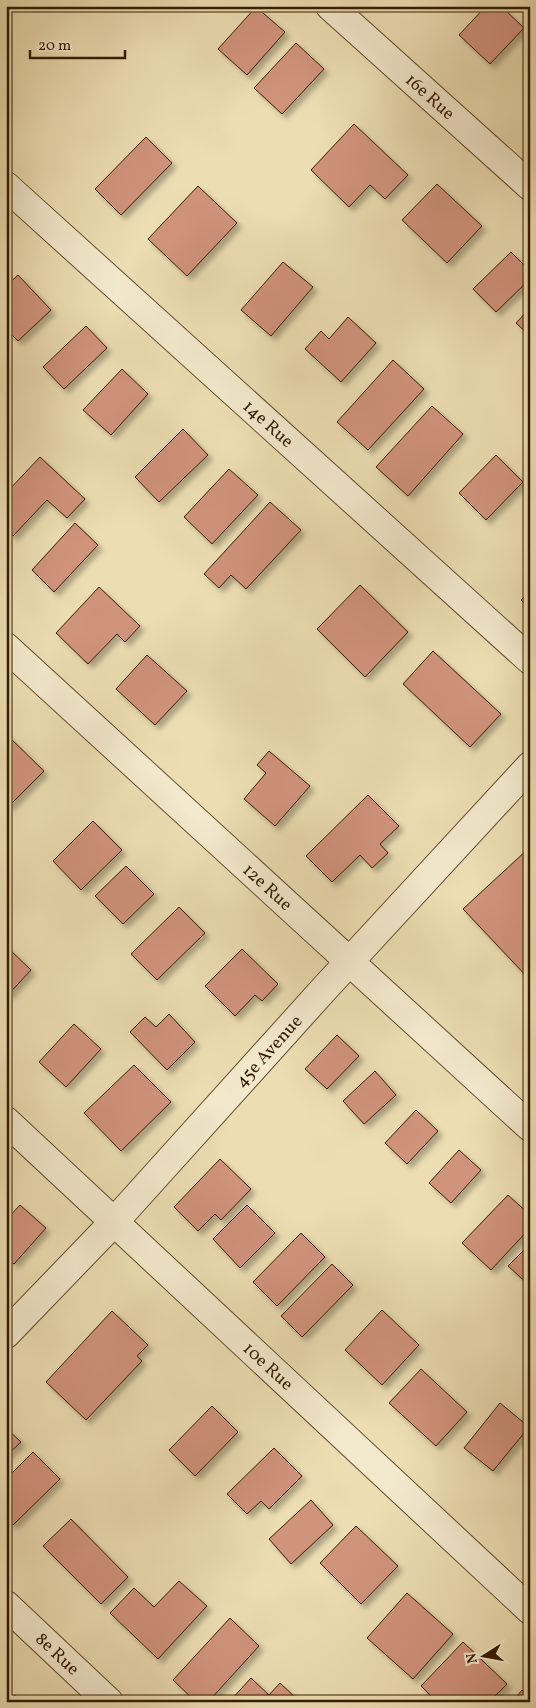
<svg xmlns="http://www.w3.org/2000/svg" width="536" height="1708" viewBox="0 0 536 1708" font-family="Vollkorn,serif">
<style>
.building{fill:#d0937c;stroke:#351c00;filter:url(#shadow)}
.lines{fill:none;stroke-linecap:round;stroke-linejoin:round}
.minor-casing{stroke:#634c2c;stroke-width:30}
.minor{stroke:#f3e9cd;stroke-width:28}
.labels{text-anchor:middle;stroke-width:5;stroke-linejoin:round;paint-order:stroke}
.street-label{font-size:18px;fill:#351c00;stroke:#f3e9cd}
</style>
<defs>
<filter id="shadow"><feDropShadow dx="4.5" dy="4.5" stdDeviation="2.5" flood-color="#0004"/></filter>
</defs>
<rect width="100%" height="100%" fill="#ecddb2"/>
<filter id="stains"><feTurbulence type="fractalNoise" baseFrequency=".004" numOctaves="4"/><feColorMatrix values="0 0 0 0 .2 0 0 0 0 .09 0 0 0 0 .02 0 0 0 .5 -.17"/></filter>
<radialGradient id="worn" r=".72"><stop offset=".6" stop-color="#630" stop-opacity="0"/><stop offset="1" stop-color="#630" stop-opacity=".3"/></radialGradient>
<g class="building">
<path d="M486,6H501L524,28L490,64L459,35Z"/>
<path d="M256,7L285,32L247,75L218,49Z"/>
<path d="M296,43L324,69L282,114L254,88Z"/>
<path d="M354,124L408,175L385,199L370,185L349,207L311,170Z"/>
<path d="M146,137L172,163L121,215L95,189Z"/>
<path d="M437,184L482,226L447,263L402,220Z"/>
<path d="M198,186L237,223L187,276L148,239Z"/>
<path d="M511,252L530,271V279L496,312L473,289Z"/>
<path d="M283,262L313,287L271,336L241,310Z"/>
<path d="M18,275L51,310L18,341L6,329V286Z"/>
<path d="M530,308V336L516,323Z"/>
<path d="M348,317L376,343L341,382L305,349L321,331L329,339Z"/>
<path d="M86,326L107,348L64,389L43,367Z"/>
<path d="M393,360L424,389L368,450L337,422Z"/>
<path d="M122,369L148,394L111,435L83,410Z"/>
<path d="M432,406L463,434L408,496L376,467Z"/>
<path d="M183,429L208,455L159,502L135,477Z"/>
<path d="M496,455L523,482L486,520L459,493Z"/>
<path d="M40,457L85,499L67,518L47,500L13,536L6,530V493Z"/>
<path d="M229,469L258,495L212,544L184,517Z"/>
<path d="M270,502L301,530L246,589L231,575L219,588L204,574Z"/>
<path d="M75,523L98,545L54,592L32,570Z"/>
<path d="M360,585L408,632L365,677L317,629Z"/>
<path d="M99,587L140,626L125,642L117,634L88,664L56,633Z"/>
<path d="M530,591V609L521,600Z"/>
<path d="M433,651L501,714L470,747L403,684Z"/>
<path d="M147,655L187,691L155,725L116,689Z"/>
<path d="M6,734L44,771L6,809Z"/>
<path d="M269,751L310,786L275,826L244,799L266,773L257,765Z"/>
<path d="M368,795L399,826L380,844L388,853L372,868L360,855L332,882L306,856Z"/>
<path d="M93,821L122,850L81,890L53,861Z"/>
<path d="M529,848L530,849V980L463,909Z"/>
<path d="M126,866L154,894L123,924L95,896Z"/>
<path d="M179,907L205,933L157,980L131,954Z"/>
<path d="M6,946L31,970L6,997Z"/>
<path d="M242,949L278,984L262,1001L255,995L235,1016L205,986Z"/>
<path d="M169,1014L195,1042L167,1070L130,1032L145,1017L156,1027Z"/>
<path d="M74,1024L101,1049L66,1087L39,1062Z"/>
<path d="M337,1035L359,1056L327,1089L305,1069Z"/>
<path d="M134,1065L171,1102L121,1151L84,1113Z"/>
<path d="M375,1071L396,1095L364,1124L343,1101Z"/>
<path d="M416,1110L438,1131L407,1164L385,1143Z"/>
<path d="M459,1150L481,1170L451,1203L429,1183Z"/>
<path d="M220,1159L251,1189L221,1220L215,1214L198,1231L174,1207Z"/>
<path d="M508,1195L530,1215V1228L491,1270L462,1243Z"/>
<path d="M20,1205L46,1228L14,1264L6,1257V1220Z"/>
<path d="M247,1205L275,1233L240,1268L213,1239Z"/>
<path d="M301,1233L325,1257L277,1306L253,1282Z"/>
<path d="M530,1244V1286L508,1266Z"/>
<path d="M332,1264L353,1285L302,1337L281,1316Z"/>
<path d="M382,1310L419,1345L382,1385L345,1350Z"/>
<path d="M112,1311L148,1345L137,1356L142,1361L86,1420L46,1382Z"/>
<path d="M421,1369L467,1412L436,1446L389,1403Z"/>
<path d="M500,1403L529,1427L493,1471L464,1448Z"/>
<path d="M212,1406L238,1432L195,1476L169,1450Z"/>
<path d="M6,1428L21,1442L6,1456Z"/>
<path d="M274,1448L302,1476L269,1509L261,1501L247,1514L227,1494Z"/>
<path d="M33,1452L60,1479L13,1525L6,1519V1479Z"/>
<path d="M311,1500L333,1525L291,1564L269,1539Z"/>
<path d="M71,1519L128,1577L101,1604L43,1546Z"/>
<path d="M356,1526L398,1566L361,1604L320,1563Z"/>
<path d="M179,1581L207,1606L158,1659L110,1613L134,1588L154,1607Z"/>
<path d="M407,1593L453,1634L413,1679L367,1638Z"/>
<path d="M230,1618L259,1646L208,1702H196L173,1680Z"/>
<path d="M463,1642L507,1684L489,1702H437L421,1686Z"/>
<path d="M251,1678L269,1695L280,1683L298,1700L296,1702H229Z"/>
<path d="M522,1690L530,1697V1702H512Z"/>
<path d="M15,1695L21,1702H9Z"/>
</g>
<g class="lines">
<g class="minor-casing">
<g id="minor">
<path id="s1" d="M330,6L530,186"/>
<path id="s2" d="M6,186L530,660"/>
<path id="s3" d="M6,647L530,1127"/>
<path id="s4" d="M6,1121L530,1610"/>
<path id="s5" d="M6,1334L114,1222L325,988L530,766"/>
<path id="s6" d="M6,1605L109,1702"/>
</g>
</g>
<use href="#minor" class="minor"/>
</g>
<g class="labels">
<g class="street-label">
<text dy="6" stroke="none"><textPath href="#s1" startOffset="135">16e Rue</textPath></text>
<text dy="6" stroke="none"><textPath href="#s2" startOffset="354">14e Rue</textPath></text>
<text dy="6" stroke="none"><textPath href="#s3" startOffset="355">12e Rue</textPath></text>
<text dy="6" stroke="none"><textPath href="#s5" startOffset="386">45e Avenue</textPath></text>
<text dy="6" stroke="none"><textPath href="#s4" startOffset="359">10e Rue</textPath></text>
<text dy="6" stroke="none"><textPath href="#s6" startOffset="71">8e Rue</textPath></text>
</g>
</g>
<rect width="536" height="1708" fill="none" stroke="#ecddb2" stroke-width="25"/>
<rect x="8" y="8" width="521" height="1693" fill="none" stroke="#351c00" stroke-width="2.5"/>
<rect x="12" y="12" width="511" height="1683" fill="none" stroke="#351c00"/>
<g transform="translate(484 1656) rotate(259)" stroke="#f3e9cd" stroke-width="4" paint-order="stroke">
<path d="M0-4L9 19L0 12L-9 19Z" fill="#351c00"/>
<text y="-8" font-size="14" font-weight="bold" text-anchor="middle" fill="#351c00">N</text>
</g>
<path d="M30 50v8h95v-8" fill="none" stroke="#351c00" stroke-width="2.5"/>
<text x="38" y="50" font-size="15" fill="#351c00" stroke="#f3e9cd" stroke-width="4" paint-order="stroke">20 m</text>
<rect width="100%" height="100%" filter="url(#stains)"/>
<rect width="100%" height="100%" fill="url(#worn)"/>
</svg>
